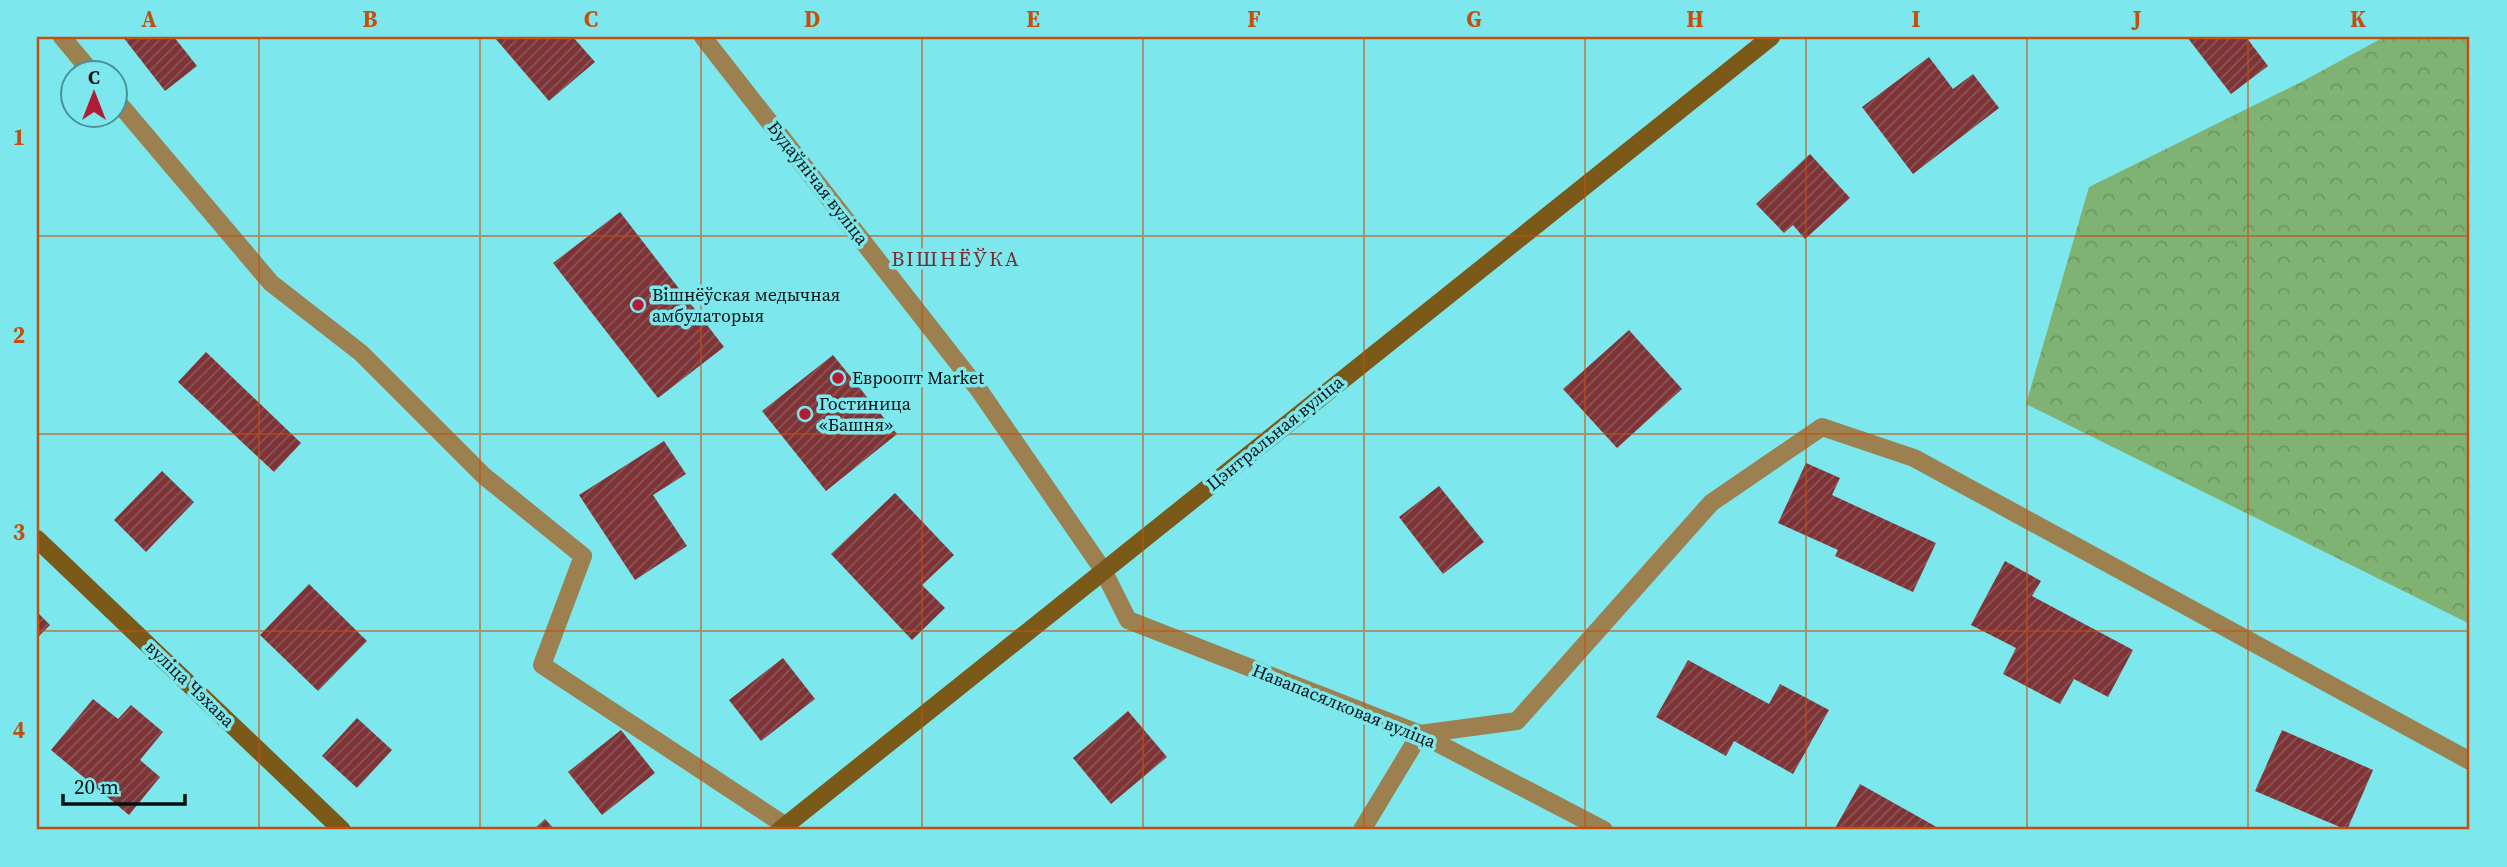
<svg xmlns="http://www.w3.org/2000/svg" width="2507" height="867" viewBox="0 0 2507 867" font-family="'Source Serif 4',serif">
<style>
.forest{fill:url(#forest-crowns)}
.building{fill:url(#building-hatch)}
.lines{fill:none;stroke-linecap:round;stroke-linejoin:round}
.lane{stroke:#9c8050;stroke-width:18}
.street{stroke:#9c8050;stroke-width:18}
.secondary{stroke:#7a5919;stroke-width:18}
.grid{fill:none;stroke:#c54e0d;stroke-width:2;stroke-opacity:0.55}
.poi-dot{fill:#af1c33;stroke:#7ce8ed;stroke-width:2.5}
.labels{text-anchor:middle;stroke-width:7;stroke-linejoin:round;paint-order:stroke}
.street-label{font-size:18px;fill:#001112;stroke:#7ce8ed}
.poi-label{font-size:18px;fill:#001112;stroke:#7ce8ed;text-anchor:start}
.quarter-label{font-size:21px;letter-spacing:2px;fill:#762f32;stroke:#7ce8ed}
.neatline{fill:none;stroke:#c54e0d;stroke-width:2.5}
.grid-label{font-size:23px;text-anchor:middle;font-weight:bold;fill:#c54e0d}
</style>
<defs>
<pattern id="forest-crowns" width="20" height="18" patternUnits="userSpaceOnUse" patternTransform="scale(1.75)"><rect width="20" height="18" fill="#7fb273"/><path d="M2 6a3 3 0 1 1 6 0M12 15a3 3 0 1 1 6 0" fill="none" stroke="#6c9862"/></pattern>
<pattern id="building-hatch" width="6" height="6" patternUnits="userSpaceOnUse" patternTransform="scale(1.75)"><rect width="6" height="6" fill="#7e3437"/><path d="M-1 1l2-2M0 6l6-6M5 7l2-2" fill="none" stroke="#8b5557"/></pattern>
</defs>
<rect width="100%" height="100%" fill="#7ce8ed"/>
<path class="forest" d="M2384,37H2470V624L2026,404L2089,187L2305,80Z"/>
<g class="building">
<path d="M123,37H174L197,66L165,91Z"/>
<path d="M494,37H573L595,62L549,101Z"/>
<path d="M2187,37H2246L2268,66L2231,94Z"/>
<path d="M1929,57L1953,89L1973,74L1999,108L1913,174L1862,107Z"/>
<path d="M1810,154L1850,198L1805,239L1793,225L1784,233L1756,204Z"/>
<path d="M620,212L724,347L658,398L553,263Z"/>
<path d="M1629,330L1682,389L1617,448L1563,389Z"/>
<path d="M206,352L301,443L274,472L178,382Z"/>
<path d="M833,355L897,434L826,491L762,411Z"/>
<path d="M664,441L686,474L653,495L687,546L635,580L579,495Z"/>
<path d="M1806,463L1840,478L1832,495L1936,543L1913,592L1835,556L1838,550L1778,523Z"/>
<path d="M162,471L194,502L146,552L114,520Z"/>
<path d="M1439,486L1484,542L1443,574L1399,517Z"/>
<path d="M895,493L954,555L922,585L945,608L912,640L831,554Z"/>
<path d="M2005,561L2041,581L2032,596L2133,650L2108,697L2074,679L2060,704L2003,674L2016,648L1971,625Z"/>
<path d="M309,584L367,641L318,691L260,635Z"/>
<path d="M37,612L50,625L37,638Z"/>
<path d="M783,658L815,699L761,741L729,700Z"/>
<path d="M1688,660L1769,704L1780,684L1829,710L1793,774L1734,741L1726,756L1656,717Z"/>
<path d="M93,699L118,719L131,705L163,732L140,760L160,777L129,815L51,750Z"/>
<path d="M1128,711L1167,757L1111,804L1073,758Z"/>
<path d="M357,718L392,750L357,788L322,756Z"/>
<path d="M621,730L655,773L602,815L568,772Z"/>
<path d="M2282,730L2373,770L2347,830L2255,791Z"/>
<path d="M1860,784L1942,830H1834Z"/>
<path d="M545,819L555,830H533Z"/>
</g>
<g class="lines">
<g class="lane">
<path d="M62,37L93,74"/>
<path d="M116,100L271,283L361,353L484,476L583,556L542,665L786,826"/>
<path d="M1420,734L1517,721L1711,503L1822,427L1914,458L2470,761"/>
</g>
<g class="street">
<path d="M703,37L979,390L1103,570L1128,620L1420,734L1604,830"/>
<path d="M1362,830L1420,734"/>
</g>
<g class="secondary">
<path d="M37,539L342,830"/>
<path d="M780,830L1771,37"/>
</g>
</g>
<path class="grid" d="M259,37V830M480,37V830M701,37V830M922,37V830M1143,37V830M1364,37V830M1585,37V830M1806,37V830M2027,37V830M2248,37V830M37,236H2470M37,434H2470M37,631H2470"/>
<g class="poi-dot">
<circle cx="638" cy="305" r="7"/>
<circle cx="838" cy="378" r="7"/>
<circle cx="805" cy="414" r="7"/>
</g>
<g class="labels">
<g class="street-label">
<text transform="translate(818 183) rotate(52)" y="6">Будаўнічая вуліца</text>
<text transform="translate(1275 433) rotate(-39)" y="6">Цэнтральная вуліца</text>
<text transform="translate(190 684) rotate(44)" y="6">вуліца Чэхава</text>
<text transform="translate(1344 706) rotate(22)" y="6">Навапасялковая вуліца</text>
</g>
<g class="poi-label">
<text x="652" y="301">Вішнёўская медычная<tspan x="652" dy="21">амбулаторыя</tspan></text>
<text x="852" y="384">Евроопт Market</text>
<text x="819" y="410">Гостиница<tspan x="819" dy="21">«Башня»</tspan></text>
</g>
<g class="quarter-label">
<text x="956" y="266">ВІШНЁЎКА</text>
</g>
</g>
<rect width="2507" height="867" fill="none" stroke="#7ce8ed" stroke-width="77"/>
<g transform="translate(94 94)"><circle r="33" fill="#7ce8ed" stroke="#4a9295" stroke-width="2"/>
<path d="M0-5L12 26L0 18L-12 26Z" fill="#af1c33"/>
<text y="-10" font-size="19" font-weight="bold" text-anchor="middle" fill="#001112">С</text>
</g>
<path d="M63 794v10h122v-10" fill="none" stroke="#001112" stroke-width="3.5"/>
<text x="74" y="794" font-size="21" fill="#001112" stroke="#7ce8ed" stroke-width="5" paint-order="stroke">20 m</text>
<rect x="38" y="38" width="2430" height="790" class="neatline"/>
<g class="grid-label">
<text x="149" y="27">A</text>
<text x="370" y="27">B</text>
<text x="591" y="27">C</text>
<text x="812" y="27">D</text>
<text x="1033" y="27">E</text>
<text x="1254" y="27">F</text>
<text x="1474" y="27">G</text>
<text x="1695" y="27">H</text>
<text x="1916" y="27">I</text>
<text x="2137" y="27">J</text>
<text x="2358" y="27">K</text>
<text x="19" y="145">1</text>
<text x="19" y="343">2</text>
<text x="19" y="540">3</text>
<text x="19" y="738">4</text>
</g>
</svg>
